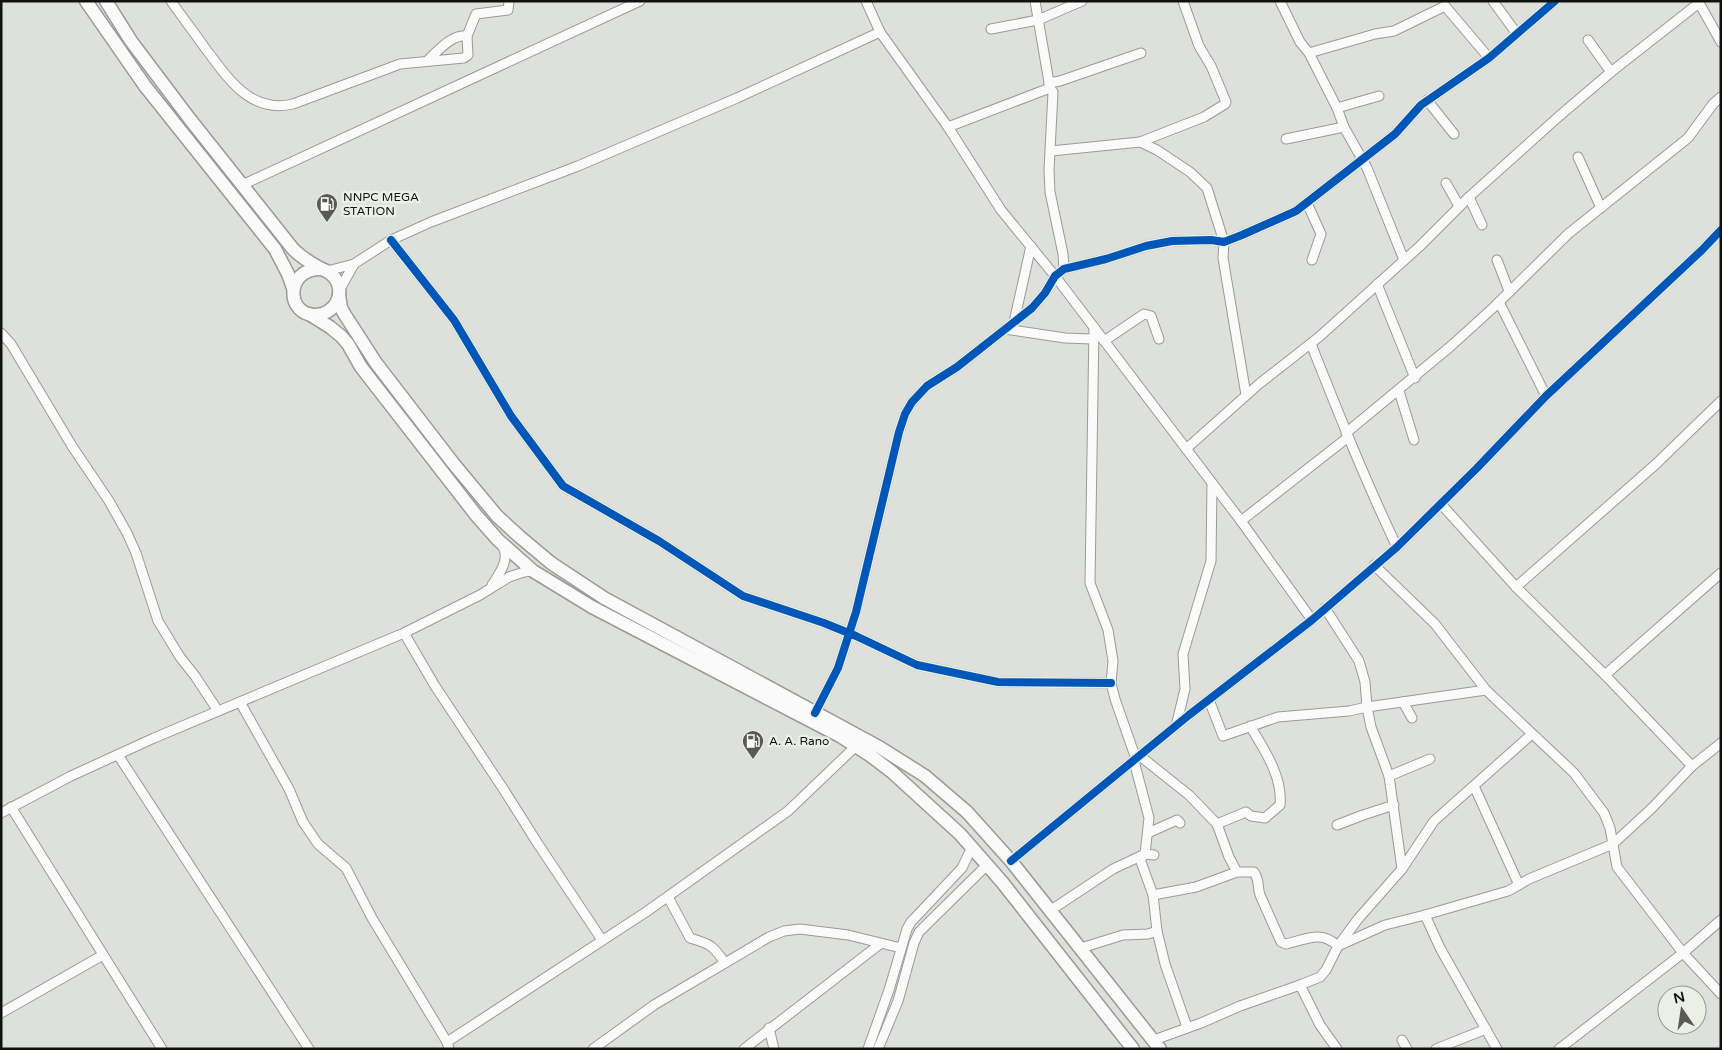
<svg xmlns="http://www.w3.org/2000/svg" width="1722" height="1050" viewBox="0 0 1722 1050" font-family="'Varela Round',sans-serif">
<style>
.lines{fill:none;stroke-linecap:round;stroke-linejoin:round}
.minor-casing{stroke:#9a9b97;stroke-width:11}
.highway-casing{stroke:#9a9b97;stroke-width:15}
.minor{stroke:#fafafa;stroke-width:9}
.highway{stroke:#fafafa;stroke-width:12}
.cycleway-casing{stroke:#ebefe6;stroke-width:11}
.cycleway{stroke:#0057b8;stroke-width:8}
.labels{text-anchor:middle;stroke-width:5;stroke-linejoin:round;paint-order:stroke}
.poi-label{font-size:12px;fill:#11120f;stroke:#ebefe6;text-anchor:start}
</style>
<rect width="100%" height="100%" fill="#dee0db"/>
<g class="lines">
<g class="minor-casing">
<g id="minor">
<path d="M171,1C182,17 194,32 205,48C228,78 250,114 293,104L400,64L464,58L468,55L467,36C452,34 439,50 428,60"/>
<path d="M866,1L880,32L948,127L1001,210L1055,276L1241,521L1312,620"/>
<path d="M1035,1L1050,88L1053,92L1049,170L1050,192L1063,254L1064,269"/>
<path d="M1280,1L1300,42L1309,53L1337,108L1344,127L1367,168L1404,260"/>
<path d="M1493,1L1517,34"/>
<path d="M1698,1L1721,42"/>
<path d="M991,29L1038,20L1082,1"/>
<path d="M467,36L476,14L508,10L509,1"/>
<path d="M1588,40L1611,72"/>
<path d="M1309,53L1375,34L1394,31L1445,6L1489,58"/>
<path d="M1049,83L1060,81L1141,53"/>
<path d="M1427,100L1454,134"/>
<path d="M1337,108L1379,96"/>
<path d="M948,127L1050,88"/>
<path d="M1286,139L1344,127"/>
<path d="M1140,142L1157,150L1190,172L1207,188L1224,242L1223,258L1246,395"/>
<path d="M1051,151L1140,142L1204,117L1225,104L1226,102L1211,66L1199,46L1183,1"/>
<path d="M1578,157L1601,208"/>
<path d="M1446,183L1459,206"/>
<path d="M242,185L640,1"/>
<path d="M1469,197L1482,225"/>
<path d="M1307,203L1321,234L1312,260"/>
<path d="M391,240L454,320L511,416L563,486L659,541L743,596L824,623L856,636L917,665L998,682L1111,683"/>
<path d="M1497,260L1509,291"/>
<path d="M327,271L354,264L391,240L431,222L578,166L737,98L880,32"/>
<path d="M1377,284L1415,378"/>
<path d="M339,291L354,264"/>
<path d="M1499,302L1546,396"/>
<path d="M1014,322L1031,246"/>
<path d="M1094,327L1090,583L1108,630L1113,661L1111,683L1115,699L1136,759"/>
<path d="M1005,329L1065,338L1092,339L1098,336"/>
<path d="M1,333L11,344L72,446L109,501L127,533L136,553L158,621L180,657L195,676L218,711"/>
<path d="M1104,341L1144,314L1151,316L1159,339"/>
<path d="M1311,344C1338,412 1365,480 1397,547"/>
<path d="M1399,391L1414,440"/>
<path d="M1346,433L1451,346L1494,307L1568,234L1688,138L1713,104L1721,97"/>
<path d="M1186,449L1259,384L1319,337L1420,246L1469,197L1557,118L1611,72L1699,3"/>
<path d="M1441,504L1516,587L1656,464L1721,401"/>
<path d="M1241,521L1347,438"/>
<path d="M1374,565L1435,624L1486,690L1574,773L1604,813L1610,828L1617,867L1683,953L1721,994"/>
<path d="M492,585C499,574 511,559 502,545"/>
<path d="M1516,587L1605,675L1692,766"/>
<path d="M1325,608L1359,661L1365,682L1367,707L1371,727L1389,776L1402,869"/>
<path d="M404,633L435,686L504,790L538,844L602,940"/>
<path d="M1605,675L1721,573"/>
<path d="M1209,700L1223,736L1278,717L1349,711L1367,707L1486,690"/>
<path d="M240,702L289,789L303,822L318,844L346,868L372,918L447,1042L449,1049"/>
<path d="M1403,702L1412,718"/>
<path d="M815,713L838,668L856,612L899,432L905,414L912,402L927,386L957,367L1032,308L1045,293L1055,276L1064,269L1106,259L1146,246L1172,241L1211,240L1224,242L1242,235L1296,211L1395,134L1421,105L1489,58L1555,1"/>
<path d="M1176,726L1185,689L1183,654L1211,561L1212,483"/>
<path d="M118,755L309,1049"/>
<path d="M1140,756L1189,795L1217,824L1229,857L1237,872"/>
<path d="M1134,761L1149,818L1145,854L1140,859L1153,895L1157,931L1165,964L1187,1027"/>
<path d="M1389,776L1430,759"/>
<path d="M1474,786L1519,885"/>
<path d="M11,807L162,1049"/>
<path d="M1,813L71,776L154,738L404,633L480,595L509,577L524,572L533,571"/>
<path d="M1217,824L1246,812L1251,816L1265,818L1280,805C1283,777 1264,749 1250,726"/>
<path d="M1337,825L1363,815L1394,805"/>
<path d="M1148,833L1177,820L1180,823"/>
<path d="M1011,861L1189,715L1312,620L1397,547L1477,468L1546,396L1702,250L1721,230"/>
<path d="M1153,895L1196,887L1237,872H1254C1260,881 1257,886 1260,895L1281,942L1286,944C1307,939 1321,930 1338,946L1358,919L1402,869L1434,821L1532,734"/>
<path d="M668,897L690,938C710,944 713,945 725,963"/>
<path d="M1051,910L1113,869L1145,854L1154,855"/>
<path d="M1425,915L1508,891L1529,879L1613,844L1652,808L1692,766L1721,743"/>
<path d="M1081,948L1123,935L1148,934L1157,931"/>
<path d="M1300,985L1320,1025L1337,1049"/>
<path d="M1,1013L103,955"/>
<path d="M769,1028L774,1049"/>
<path d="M1154,1040L1201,1023L1240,1006L1300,985L1320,977L1326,970L1338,946L1385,925L1425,915L1440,948L1497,1049"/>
<path d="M1402,1040L1407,1049"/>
<path d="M447,1042L646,912L788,811L856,746"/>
<path d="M593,1049L654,1005L769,937L784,931L800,929L848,935L901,948"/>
<path d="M744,1049L880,944"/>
<path d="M868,1049L889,990L907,929L911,922L962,868L972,847"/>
<path d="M878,1049L898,1001L914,943L919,932L987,865"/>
<path d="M1436,1049L1486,1029"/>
<path d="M1559,1049L1683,953L1721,920"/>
</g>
</g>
<g class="highway-casing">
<g id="highway">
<path d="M86,1L145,86L275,249L288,274L293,288"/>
<path d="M106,1L131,41L189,118L293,249C300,256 309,262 318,267C321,269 325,270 328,272C340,279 343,295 334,306C330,311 324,314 317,315C286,317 284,269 320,269"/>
<path d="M339,295L341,308L345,315L376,363L453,463L497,516L520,537L551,563L604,598L879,747L925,776L967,812L1011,861L1160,1049"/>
<path d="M309,314L330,327L341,336L348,344L361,367L476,515L498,540L533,571L592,607L840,736L871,756L892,772L960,834L1002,882L1133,1049"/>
</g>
</g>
<use href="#minor" class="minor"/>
<use href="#highway" class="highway"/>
<g class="cycleway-casing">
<g id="cycleway">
<path d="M391,240L454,320L511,416L563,486L659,541L743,596L824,623L856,636L917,665L998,682L1111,683"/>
<path d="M815,713L838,668L856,612L899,432L905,414L912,402L927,386L957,367L1032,308L1045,293L1055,276L1064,269L1106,259L1146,246L1172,241L1211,240L1224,242L1242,235L1296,211L1395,134L1421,105L1489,58L1555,1"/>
<path d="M1011,861L1189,715L1312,620L1397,547L1477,468L1546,396L1702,250L1721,230"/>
</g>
</g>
<use href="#cycleway" class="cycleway"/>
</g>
<defs>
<g id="fuel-pin" transform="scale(1.125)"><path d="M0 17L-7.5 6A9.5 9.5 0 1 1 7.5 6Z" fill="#595a56" stroke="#ebefe6"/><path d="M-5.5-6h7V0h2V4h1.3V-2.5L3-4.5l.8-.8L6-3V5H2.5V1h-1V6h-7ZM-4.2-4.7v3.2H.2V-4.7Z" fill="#fff"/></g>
</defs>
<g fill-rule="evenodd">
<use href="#fuel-pin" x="327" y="204"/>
<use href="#fuel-pin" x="753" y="741"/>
</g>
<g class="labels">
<g class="poi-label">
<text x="343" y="201">NNPC MEGA<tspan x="343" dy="14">STATION</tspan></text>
<text x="769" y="745">A. A. Rano</text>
</g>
</g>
<rect width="1722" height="1050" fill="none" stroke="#11120f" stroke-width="5"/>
<g transform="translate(1682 1010) rotate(347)"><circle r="24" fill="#ebefe6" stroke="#949790"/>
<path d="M0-4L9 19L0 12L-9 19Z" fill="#595a56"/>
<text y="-8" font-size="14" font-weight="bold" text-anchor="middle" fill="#11120f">N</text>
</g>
</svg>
